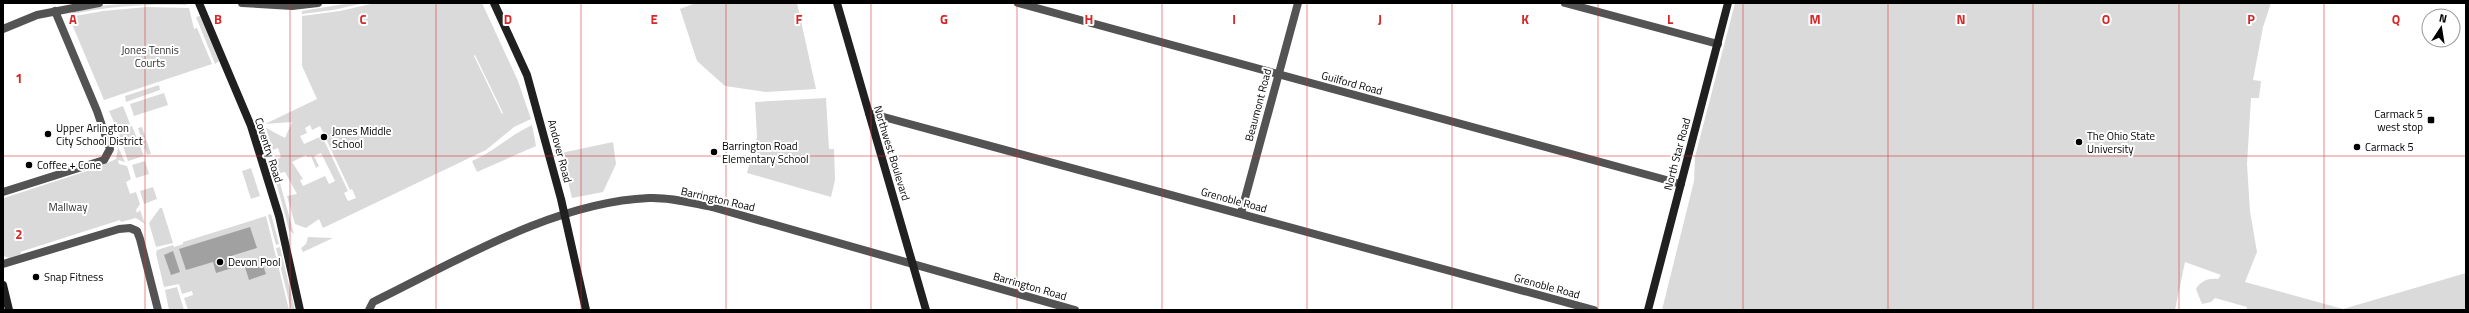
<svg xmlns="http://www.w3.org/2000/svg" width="2469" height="313" viewBox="0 0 2469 313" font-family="'Titillium Web',sans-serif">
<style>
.green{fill:#dadada;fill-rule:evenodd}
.water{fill:#a1a1a1}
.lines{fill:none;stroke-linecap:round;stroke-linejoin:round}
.street{stroke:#535353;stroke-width:8}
.secondary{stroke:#202020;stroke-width:8}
.grid{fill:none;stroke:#d62828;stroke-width:1;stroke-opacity:0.55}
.poi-dot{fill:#000;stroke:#fff;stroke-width:1.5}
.labels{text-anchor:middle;stroke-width:4;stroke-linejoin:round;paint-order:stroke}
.park-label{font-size:11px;fill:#313131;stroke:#fff}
.street-label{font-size:11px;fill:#000;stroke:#fff}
.poi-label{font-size:11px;fill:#000;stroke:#fff;text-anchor:start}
.grid-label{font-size:13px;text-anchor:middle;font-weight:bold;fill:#d62828;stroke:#fff;stroke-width:4;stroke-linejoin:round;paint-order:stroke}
</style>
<rect width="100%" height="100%" fill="#fff"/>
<g class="green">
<path d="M134,3H186L187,5C148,4 110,6 72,14V11L97,6Z"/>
<path d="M350,3H365L333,10L302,14V11Z"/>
<path d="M375,3H482L518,81L531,119L514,127L486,150L323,228L319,219L306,228L295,224L287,196L297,194L285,172L280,173L276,160L281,157L278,148L273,150L266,128L285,138L292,122L265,124L317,99L302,66V16L340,11ZM475,55L503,113L502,114L474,56ZM310,125L312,130L320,126L350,190L352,189L356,198L348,201L344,193L348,191L322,136L304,144L300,136L307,133L305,128ZM321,153L335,181L329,184L325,176L303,186L300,180L303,179L292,162L306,155L308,157L311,156L316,168L319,166L314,156Z"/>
<path d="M696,3H797L816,89L766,92L725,86L697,61L680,9Z"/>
<path d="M1735,3H2271L2263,27L2253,80L2261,81L2259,98H2251L2247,164L2250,211L2257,252L2245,282L2343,309L2466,273V310H2246L2247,307L2215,298L2211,302L2202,304L2196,289C2200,281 2209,278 2218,279L2221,275L2185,262L2175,310H1662L1694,181L1695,157Z"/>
<path d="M147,7L189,8L194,29L197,28L212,64L104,100L69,17L103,11Z"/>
<path d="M200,16L219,61L215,64L196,17Z"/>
<path d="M159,85L160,90L126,102L125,96Z"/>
<path d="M164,93L168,105L134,116L130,104Z"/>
<path d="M826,98L829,149H834L835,180L831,197L747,173L757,137L755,102Z"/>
<path d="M123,106L130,124L117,129L109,111Z"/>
<path d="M532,125L536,146L477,172L472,161C494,152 510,135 532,125Z"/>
<path d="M132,126L144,156L128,161L118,131Z"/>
<path d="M142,127L151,154L147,155L138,128Z"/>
<path d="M613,142L616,164L603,192L572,198L561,153Z"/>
<path d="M118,147L125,162L118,160L119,164L127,166L131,179L126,182L130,194L136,192L140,204L136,210L137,213L140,210L145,224L136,218L121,222L120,220L20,252L21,254L10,258L3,256V196L4,198L96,168L116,159Z"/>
<path d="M145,161L149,174L136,178L132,165Z"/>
<path d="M274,161L294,234L289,230L271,163Z"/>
<path d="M251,168L260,196L251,199L242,171Z"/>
<path d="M153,187L157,199L144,204L140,191Z"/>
<path d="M160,208H162L173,243L156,247L149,223Z"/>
<path d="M271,214L279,244L276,245L268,215Z"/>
<path d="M266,216L289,310H188L184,298L193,295L192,291L182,294L179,284L164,287L156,254L157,250L173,245L174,247L183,244V242Z"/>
<path d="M308,237L333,238L303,252L301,248L306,244Z"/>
<path d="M280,247L295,310H291L276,248Z"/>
<path d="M177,287L184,310H169L165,290Z"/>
</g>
<g class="water">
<path d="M250,227L257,248L231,256L235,267L216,273L213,262L186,270L179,249Z"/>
<path d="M173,251L180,272L171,275L164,255Z"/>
<path d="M261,259L266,274L249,280L244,264Z"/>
</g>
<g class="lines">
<g class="street">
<path d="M242,3L292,6L318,3"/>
<path d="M1018,3L1681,184"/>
<path d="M1565,3L1718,44"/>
<path d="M3,29L37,15L99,3"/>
<path d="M869,113L1594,310"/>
<path d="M3,192L104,160L110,149L97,111L55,11"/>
<path d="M1241,213L1298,3"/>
<path d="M3,264L119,229L130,228L137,231L140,239L158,310"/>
<path d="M369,310L373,302C457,261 554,202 649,198C670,197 691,203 712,207L1075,310"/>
</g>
<g class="secondary">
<path d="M199,3L251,126L279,216L300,310"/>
<path d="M494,3L527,75L561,199L586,310"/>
<path d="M837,3L926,310"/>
<path d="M3,285L9,310"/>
<path d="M1648,310L1728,3"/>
</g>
</g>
<path class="grid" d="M145,3V310M290,3V310M436,3V310M581,3V310M726,3V310M871,3V310M1017,3V310M1162,3V310M1307,3V310M1452,3V310M1598,3V310M1743,3V310M1888,3V310M2033,3V310M2179,3V310M2324,3V310M3,156H2466"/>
<g class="poi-dot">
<rect x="2427" y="116" width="8" height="8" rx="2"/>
<circle cx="48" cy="134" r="4"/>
<circle cx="324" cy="137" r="4"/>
<circle cx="2079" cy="142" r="4"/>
<circle cx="2357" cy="147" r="4"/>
<circle cx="714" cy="152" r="4"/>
<circle cx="29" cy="165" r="4"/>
<circle cx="220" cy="262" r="4"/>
<circle cx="36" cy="277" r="4"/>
</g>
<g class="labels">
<g class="park-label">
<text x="150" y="54">Jones Tennis<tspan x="150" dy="13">Courts</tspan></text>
<text x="68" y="211">Mallway</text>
</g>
<g class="street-label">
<text transform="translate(1352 83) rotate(15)" y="4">Guilford Road</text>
<text transform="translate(1258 105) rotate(-75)" y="4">Beaumont Road</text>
<text transform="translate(269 150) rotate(72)" y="4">Coventry Road</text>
<text transform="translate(560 151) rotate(75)" y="4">Andover Road</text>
<text transform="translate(892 153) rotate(73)" y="4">Northwest Boulevard</text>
<text transform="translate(1677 154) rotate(-75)" y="4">North Star Road</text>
<text transform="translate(718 199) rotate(13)" y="4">Barrington Road</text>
<text transform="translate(1234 200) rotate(15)" y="4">Grenoble Road</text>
<text transform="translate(1030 286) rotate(16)" y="4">Barrington Road</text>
<text transform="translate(1547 286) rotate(15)" y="4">Grenoble Road</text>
</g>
<g class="poi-label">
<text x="2423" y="118" text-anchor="end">Carmack 5<tspan x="2423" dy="13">west stop</tspan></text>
<text x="56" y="132">Upper Arlington<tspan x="56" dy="13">City School District</tspan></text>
<text x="332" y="135">Jones Middle<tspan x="332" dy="13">School</tspan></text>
<text x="2087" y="140">The Ohio State<tspan x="2087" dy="13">University</tspan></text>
<text x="722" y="150">Barrington Road<tspan x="722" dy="13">Elementary School</tspan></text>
<text x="2365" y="151">Carmack 5</text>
<text x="37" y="169">Coffee + Cone</text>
<text x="228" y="266">Devon Pool</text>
<text x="44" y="281">Snap Fitness</text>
</g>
</g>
<g class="grid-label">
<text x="73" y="24">A</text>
<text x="218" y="24">B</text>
<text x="363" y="24">C</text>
<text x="508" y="24">D</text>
<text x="654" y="24">E</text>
<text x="799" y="24">F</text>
<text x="944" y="24">G</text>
<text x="1089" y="24">H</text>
<text x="1234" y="24">I</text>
<text x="1380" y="24">J</text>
<text x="1525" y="24">K</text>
<text x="1670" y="24">L</text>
<text x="1815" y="24">M</text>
<text x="1961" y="24">N</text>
<text x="2106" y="24">O</text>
<text x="2251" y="24">P</text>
<text x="2396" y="24">Q</text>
<text x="19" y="83">1</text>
<text x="19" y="239">2</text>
</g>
<rect width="2469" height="313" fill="none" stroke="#000000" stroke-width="8"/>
<g transform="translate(2441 28) rotate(12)"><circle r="19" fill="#ffffff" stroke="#999999"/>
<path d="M0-3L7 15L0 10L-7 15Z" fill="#000000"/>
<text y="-6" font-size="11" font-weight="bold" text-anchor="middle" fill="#000000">N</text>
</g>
</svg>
